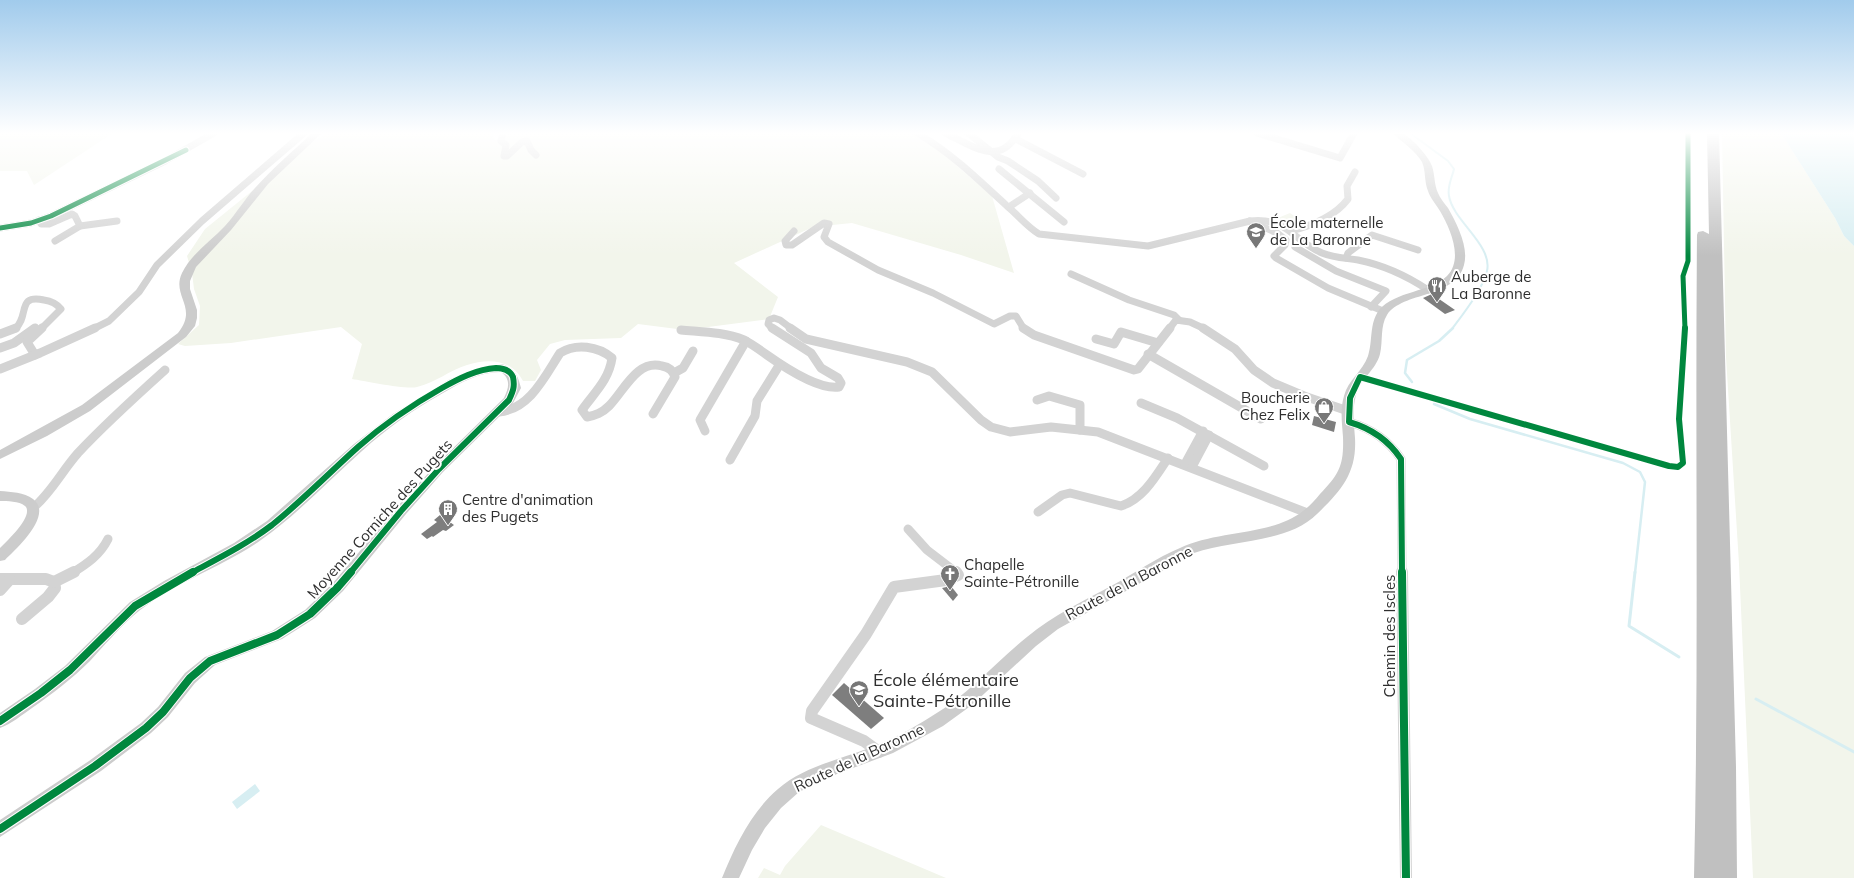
<svg xmlns="http://www.w3.org/2000/svg" width="1854" height="878" viewBox="0 0 1854 878" font-family="Mulish,sans-serif">
<style>
.green{fill:#f2f5eb}
.water{fill:#d7eef2}
.lines{fill:none;stroke-linecap:round;stroke-linejoin:round}
.stream-far2{stroke:#d7eef2;stroke-width:2}
.stream-far1{stroke:#d7eef2;stroke-width:2.5}
.stream{stroke:#d7eef2;stroke-width:3}
.building{fill:#7e7e7e}
.street-far2{stroke:#d3d3d3;stroke-width:7}
.street-far1{stroke:#d3d3d3;stroke-width:9}
.street{stroke:#d3d3d3;stroke-width:12}
.secondary{fill:#ccc;fill-rule:evenodd}
.highway{fill:#c0c0c0;fill-rule:evenodd}
.cycleway-far2-casing{stroke:#fff;stroke-width:7}
.cycleway-far1-casing{stroke:#fff;stroke-width:8}
.cycleway-casing{stroke:#fff;stroke-width:10}
.cycleway-far2{stroke:#00873e;stroke-width:5}
.cycleway-far1{stroke:#00873e;stroke-width:6}
.cycleway{stroke:#00873e;stroke-width:8}
.labels{text-anchor:middle;stroke-width:4;stroke-linejoin:round;paint-order:stroke}
.poi-label{font-size:15px;fill:#2e2e2e;stroke:#fff;text-anchor:start}
.street-label{font-size:15px;fill:#2e2e2e;stroke:#fff}
.near-poi-label{font-size:18px;fill:#2e2e2e;stroke:#fff;text-anchor:start}
</style>
<rect width="100%" height="100%" fill="#fff"/>
<g class="green">
<path d="M0,133H113L34,185L27,171H0Z"/>
<path d="M327,133H492L495,140L511,133H913L936,148L992,196L1014,273L961,255L852,223L813,227L734,263L778,297L769,319L685,330L638,324L621,338L565,340L550,344L537,360L541,370L535,381H523C512,359 488,358 467,365C450,370 435,383 417,387C407,390 365,381 352,379L362,344L341,327L231,343L185,346L178,344L199,325L200,306L194,289L192,273L187,256L205,229L315,140Z"/>
<path d="M1722,133H1781L1835,218L1844,236L1854,246V878H1753L1739,564L1726,357Z"/>
<path d="M1290,213L1301,221L1288,225L1278,218Z"/>
<path d="M821,825L946,878H758L764,868L780,875L785,866Z"/>
</g>
<g class="water">
<path d="M1781,133H1854V246L1844,236L1835,218Z"/>
<path d="M255,784L260,791L237,809L232,802Z"/>
</g>
<g class="lines">
<path class="stream-far2" d="M1410,133L1448,161L1454,169C1452,178 1447,186 1449,196C1453,221 1493,245 1487,271C1483,289 1463,314 1452,329"/>
<g class="stream-far1">
<path d="M1412,382L1405,373L1407,360L1439,341L1453,328"/>
<path d="M1434,404L1470,419L1623,463L1640,472L1645,482L1635,573"/>
</g>
<g class="stream">
<path d="M1635,572L1629,626L1679,657"/>
<path d="M1756,699L1854,752"/>
</g>
</g>
<g class="building">
<path d="M1432,294L1442,301L1455,310L1445,314L1423,298Z"/>
<path d="M1314,416L1336,422L1334,432L1312,425Z"/>
<path d="M440,515L454,525L446,531L443,530L433,537L432,536L427,539L421,534L437,522L434,520Z"/>
<path d="M951,586L958,595L953,601L942,588Z"/>
<path d="M844,683L884,718L871,729L832,695Z"/>
</g>
<g class="lines">
<g class="street-far2">
<path d="M503,133L501,141L506,145L504,156H507L522,142L527,141L531,150L536,155"/>
<path d="M917,133C950,152 979,180 1007,206C1018,215 1026,226 1039,234L1148,246L1250,221C1288,217 1292,240 1322,253C1334,258 1346,258 1358,260C1383,265 1407,276 1428,290"/>
<path d="M945,133C971,145 999,168 1018,133"/>
<path d="M968,133L998,157L1008,161L1038,181L1056,198"/>
<path d="M1257,133L1340,158L1354,133"/>
<path d="M1016,139L1083,174"/>
<path d="M999,169L1064,222"/>
<path d="M1009,207L1030,193"/>
<path d="M39,220L41,224H49L72,214L75,216L80,226L117,221"/>
<path d="M1250,221L1277,233L1286,240L1285,245L1274,256L1276,258L1328,288L1383,311"/>
<path d="M0,228L31,223L51,216L165,161L214,133"/>
<path d="M794,231L785,241L786,245H792L824,223L829,224L824,237L828,242L878,270L933,293L994,324L1010,316H1016L1024,329"/>
<path d="M1290,231C1311,226 1335,216 1348,199L1347,186L1355,172"/>
<path d="M55,241L80,226"/>
<path d="M1295,247L1336,271L1386,291L1371,307"/>
<path d="M1346,258L1348,253L1372,235L1418,250"/>
<path d="M1071,274L1129,300L1174,315L1179,320"/>
<path d="M15,329C30,316 16,294 44,300C51,301 56,303 61,309L41,329"/>
<path d="M93,329L109,321L139,292L157,265L202,221L304,133"/>
<path d="M773,329L768,324L769,320L774,318L780,320L792,329"/>
<path d="M1169,329L1176,320L1190,322L1205,329"/>
</g>
<g class="street-far1">
<path d="M790,328L806,339L907,362L932,372L981,420L991,427L1010,432L1051,427L1098,432L1310,514"/>
<path d="M1023,328L1034,335L1134,370L1138,369L1170,328"/>
<path d="M1203,328L1235,349L1254,370L1273,383L1304,396L1348,411"/>
<path d="M681,330C703,332 724,332 744,340C752,344 760,350 767,355C784,367 818,390 839,387L841,383L838,378L821,368L811,353L772,328"/>
<path d="M0,334L16,328"/>
<path d="M1096,339L1114,344L1121,332L1158,343"/>
<path d="M0,348L14,343L35,328"/>
<path d="M1148,354L1261,419"/>
<path d="M35,355L27,342L42,328"/>
<path d="M0,369L40,353L95,328"/>
<path d="M674,373L683,368L693,351"/>
<path d="M1037,400L1049,396L1080,405V430"/>
<path d="M1141,403L1177,418L1264,466"/>
<path d="M499,412C530,409 545,376 560,353C576,343 598,346 612,358C609,380 594,393 582,410L587,417C596,415 602,413 609,406C624,391 637,359 662,366C669,367 673,370 675,377L653,414"/>
<path d="M1349,422C1370,428 1389,441 1401,459L1402,573"/>
<path d="M705,431L700,420L746,341"/>
<path d="M730,460L755,416L757,401L780,364"/>
<path d="M1185,464L1203,431"/>
<path d="M1192,467L1209,435"/>
<path d="M33,508C51,493 62,471 78,453C105,424 135,397 165,370"/>
<path d="M1038,512L1062,495L1070,493L1121,506C1143,499 1156,476 1168,458"/>
<path d="M908,529L927,550L957,573"/>
<path d="M72,573C87,564 100,555 108,539"/>
</g>
<g class="street">
<path d="M1402,572L1406,878"/>
<path d="M0,579H46L54,582L55,588L48,597L22,619"/>
<path d="M54,582L74,572"/>
<path d="M0,590L9,580"/>
<path d="M879,752L864,741L811,718L812,711L866,634L894,587L946,580L958,575L956,572"/>
</g>
<g class="secondary">
<path d="M312,133H322L268,184L231,230L196,267L190,281V289L197,310V318L195,326L186,337L90,411L47,436L0,459V450L82,405L178,333C199,307 171,296 182,273C191,254 211,241 225,226C236,214 244,200 255,188C273,168 293,151 312,133Z"/>
<path d="M1392,133C1395,133 1398,133 1401,133C1410,135 1429,157 1432,166C1435,175 1434,184 1438,193C1440,198 1444,203 1448,208C1457,224 1469,247 1464,265C1455,299 1403,291 1387,315C1380,326 1383,341 1380,354C1376,370 1360,379 1356,395C1352,409 1354,424 1355,438C1357,473 1341,491 1317,514C1288,543 1232,540 1194,553L1058,629L1036,646L972,705L943,726L893,753L829,777L799,792L781,808L765,828L752,850L739,878H722C735,846 751,812 778,789C803,767 838,760 869,748C891,740 912,729 932,716C968,695 995,663 1027,637C1054,615 1083,601 1113,585C1135,573 1156,558 1180,548C1217,530 1272,536 1303,511C1310,506 1315,500 1320,494C1339,474 1344,466 1343,437C1342,423 1340,409 1344,396C1348,380 1363,371 1368,356C1373,341 1369,324 1379,310C1395,291 1431,292 1447,276C1464,259 1450,228 1440,211C1436,204 1430,198 1428,191C1424,181 1426,171 1422,162C1415,150 1402,142 1392,133Z"/>
<path d="M502,364C515,368 518,376 521,388L513,403L443,472L406,514L343,591L315,618L282,639L215,665L195,683L168,717L151,733L101,771L0,837V820L89,761L141,723L158,707L185,673L205,657L272,631L305,610L333,583L396,508L435,466L504,398C509,388 511,379 501,372C479,372 462,382 443,393C414,409 386,429 362,451C329,480 298,514 261,540C221,568 171,583 133,616C117,630 104,646 90,661C72,679 52,694 32,708C22,715 11,724 0,728V713L35,689L65,666L130,602L164,581L234,543L267,521L354,444L393,414L450,379L485,366Z"/>
<path d="M0,491C11,492 24,492 33,499C54,515 16,549 5,560L0,561V548C6,542 35,515 25,506C19,501 7,501 0,501Z"/>
</g>
<path class="highway" d="M1707,133H1719L1736,767L1737,878H1694C1699,664 1695,449 1697,235L1698,232L1703,231L1709,234Z"/>
<g class="cycleway-far2-casing">
<g id="cycleway-far2">
<path d="M0,228L31,223L51,216L186,150"/>
<path d="M1685,329L1683,276L1688,261V133"/>
</g>
</g>
<g class="cycleway-far1-casing">
<g id="cycleway-far1">
<path d="M191,573C219,558 247,544 272,525C302,501 329,473 358,447C383,425 412,405 442,388C458,379 477,369 496,368C503,368 510,370 513,377C515,387 513,391 509,400L439,469L401,511L350,573"/>
<path d="M1402,573L1401,459C1389,441 1370,428 1349,422L1350,398L1360,377L1669,466L1678,467L1683,463L1679,419L1685,328"/>
</g>
</g>
<g class="cycleway-casing">
<g id="cycleway">
<path d="M1402,572L1406,878"/>
<path d="M0,721L41,693L70,670L135,606L193,572"/>
<path d="M0,829L95,766L146,728L163,712L190,678L210,661L277,635L310,614L338,587L351,572"/>
</g>
</g>
<use href="#cycleway-far2" class="cycleway-far2"/>
<use href="#cycleway-far1" class="cycleway-far1"/>
<use href="#cycleway" class="cycleway"/>
</g>
<linearGradient id="sky" x2="0" y2="1"><stop stop-color="#a1cbec"/><stop offset="0.52" stop-color="#fff"/><stop offset="1" stop-color="#fff" stop-opacity="0"/></linearGradient>
<rect width="1854" height="256" fill="url(#sky)"/>
<defs>
<g id="school-pin" transform="scale(1)"><path d="M0 17L-7.5 6A9.5 9.5 0 1 1 7.5 6Z" fill="#777" stroke="#fff"/><path d="M0-5L7-2L0 1L-7-2ZM-4 1L0 2.5L4 1V4Q0 6-4 4Z" fill="#fff"/></g>
<g id="restaurant-pin" transform="scale(1)"><path d="M0 17L-7.5 6A9.5 9.5 0 1 1 7.5 6Z" fill="#777" stroke="#fff"/><path d="M-5-6h1v4h1v-4h1v4h1v-4h1v5L-1.5 .5V6h-2V.5L-5-1ZM5-6V6H3V1.5H1.5Q1.5-4 5-6Z" fill="#fff"/></g>
<g id="shop-pin" transform="scale(1)"><path d="M0 17L-7.5 6A9.5 9.5 0 1 1 7.5 6Z" fill="#777" stroke="#fff"/><path d="M-5-2.5h2.3a2.7 3.5 0 0 1 5.4 0H5L5.5 6h-11ZM-1.5-2.5h3a1.5 2.3 0 0 0-3 0Z" fill="#fff"/></g>
<g id="building-pin" transform="scale(1)"><path d="M0 17L-7.5 6A9.5 9.5 0 1 1 7.5 6Z" fill="#777" stroke="#fff"/><path d="M-4-6H4V6H1V3H-1V6H-4ZM-2.5-4.3h1.7v1.8h-1.7ZM.8-4.3h1.7v1.8H.8ZM-2.5-1h1.7V.8h-1.7ZM.8-1h1.7V.8H.8Z" fill="#fff"/></g>
<g id="church-pin" transform="scale(1)"><path d="M0 17L-7.5 6A9.5 9.5 0 1 1 7.5 6Z" fill="#777" stroke="#fff"/><path d="M-1.2-6h2.4v3.5h3.3v2.4h-3.3V6h-2.4V-.1h-3.3v-2.4h3.3Z" fill="#fff"/></g>
</defs>
<g fill-rule="evenodd">
<use href="#school-pin" x="1256" y="232"/>
<use href="#restaurant-pin" x="1437" y="286"/>
<use href="#shop-pin" x="1324" y="407"/>
<use href="#building-pin" x="448" y="509"/>
<use href="#church-pin" x="950" y="574"/>
<use href="#school-pin" x="859" y="690"/>
</g>
<g class="labels">
<g class="poi-label">
<text x="1270" y="228">École maternelle<tspan x="1270" dy="17">de La Baronne</tspan></text>
<text x="1451" y="282">Auberge de<tspan x="1451" dy="17">La Baronne</tspan></text>
<text x="1310" y="403" text-anchor="end">Boucherie<tspan x="1310" dy="17">Chez Felix</tspan></text>
<text x="462" y="505">Centre d'animation<tspan x="462" dy="17">des Pugets</tspan></text>
<text x="964" y="570">Chapelle<tspan x="964" dy="17">Sainte-Pétronille</tspan></text>
</g>
<g class="street-label">
<text transform="translate(380 519) rotate(-48)" y="5">Moyenne Corniche des Pugets</text>
<text transform="translate(1129 583) rotate(-28)" y="5">Route de la Baronne</text>
<text transform="translate(1390 636) rotate(-90)" y="5">Chemin des Iscles</text>
<text transform="translate(859 758) rotate(-25)" y="5">Route de la Baronne</text>
</g>
<g class="near-poi-label">
<text x="873" y="686">École élémentaire<tspan x="873" dy="21">Sainte-Pétronille</tspan></text>
</g>
</g>
</svg>
